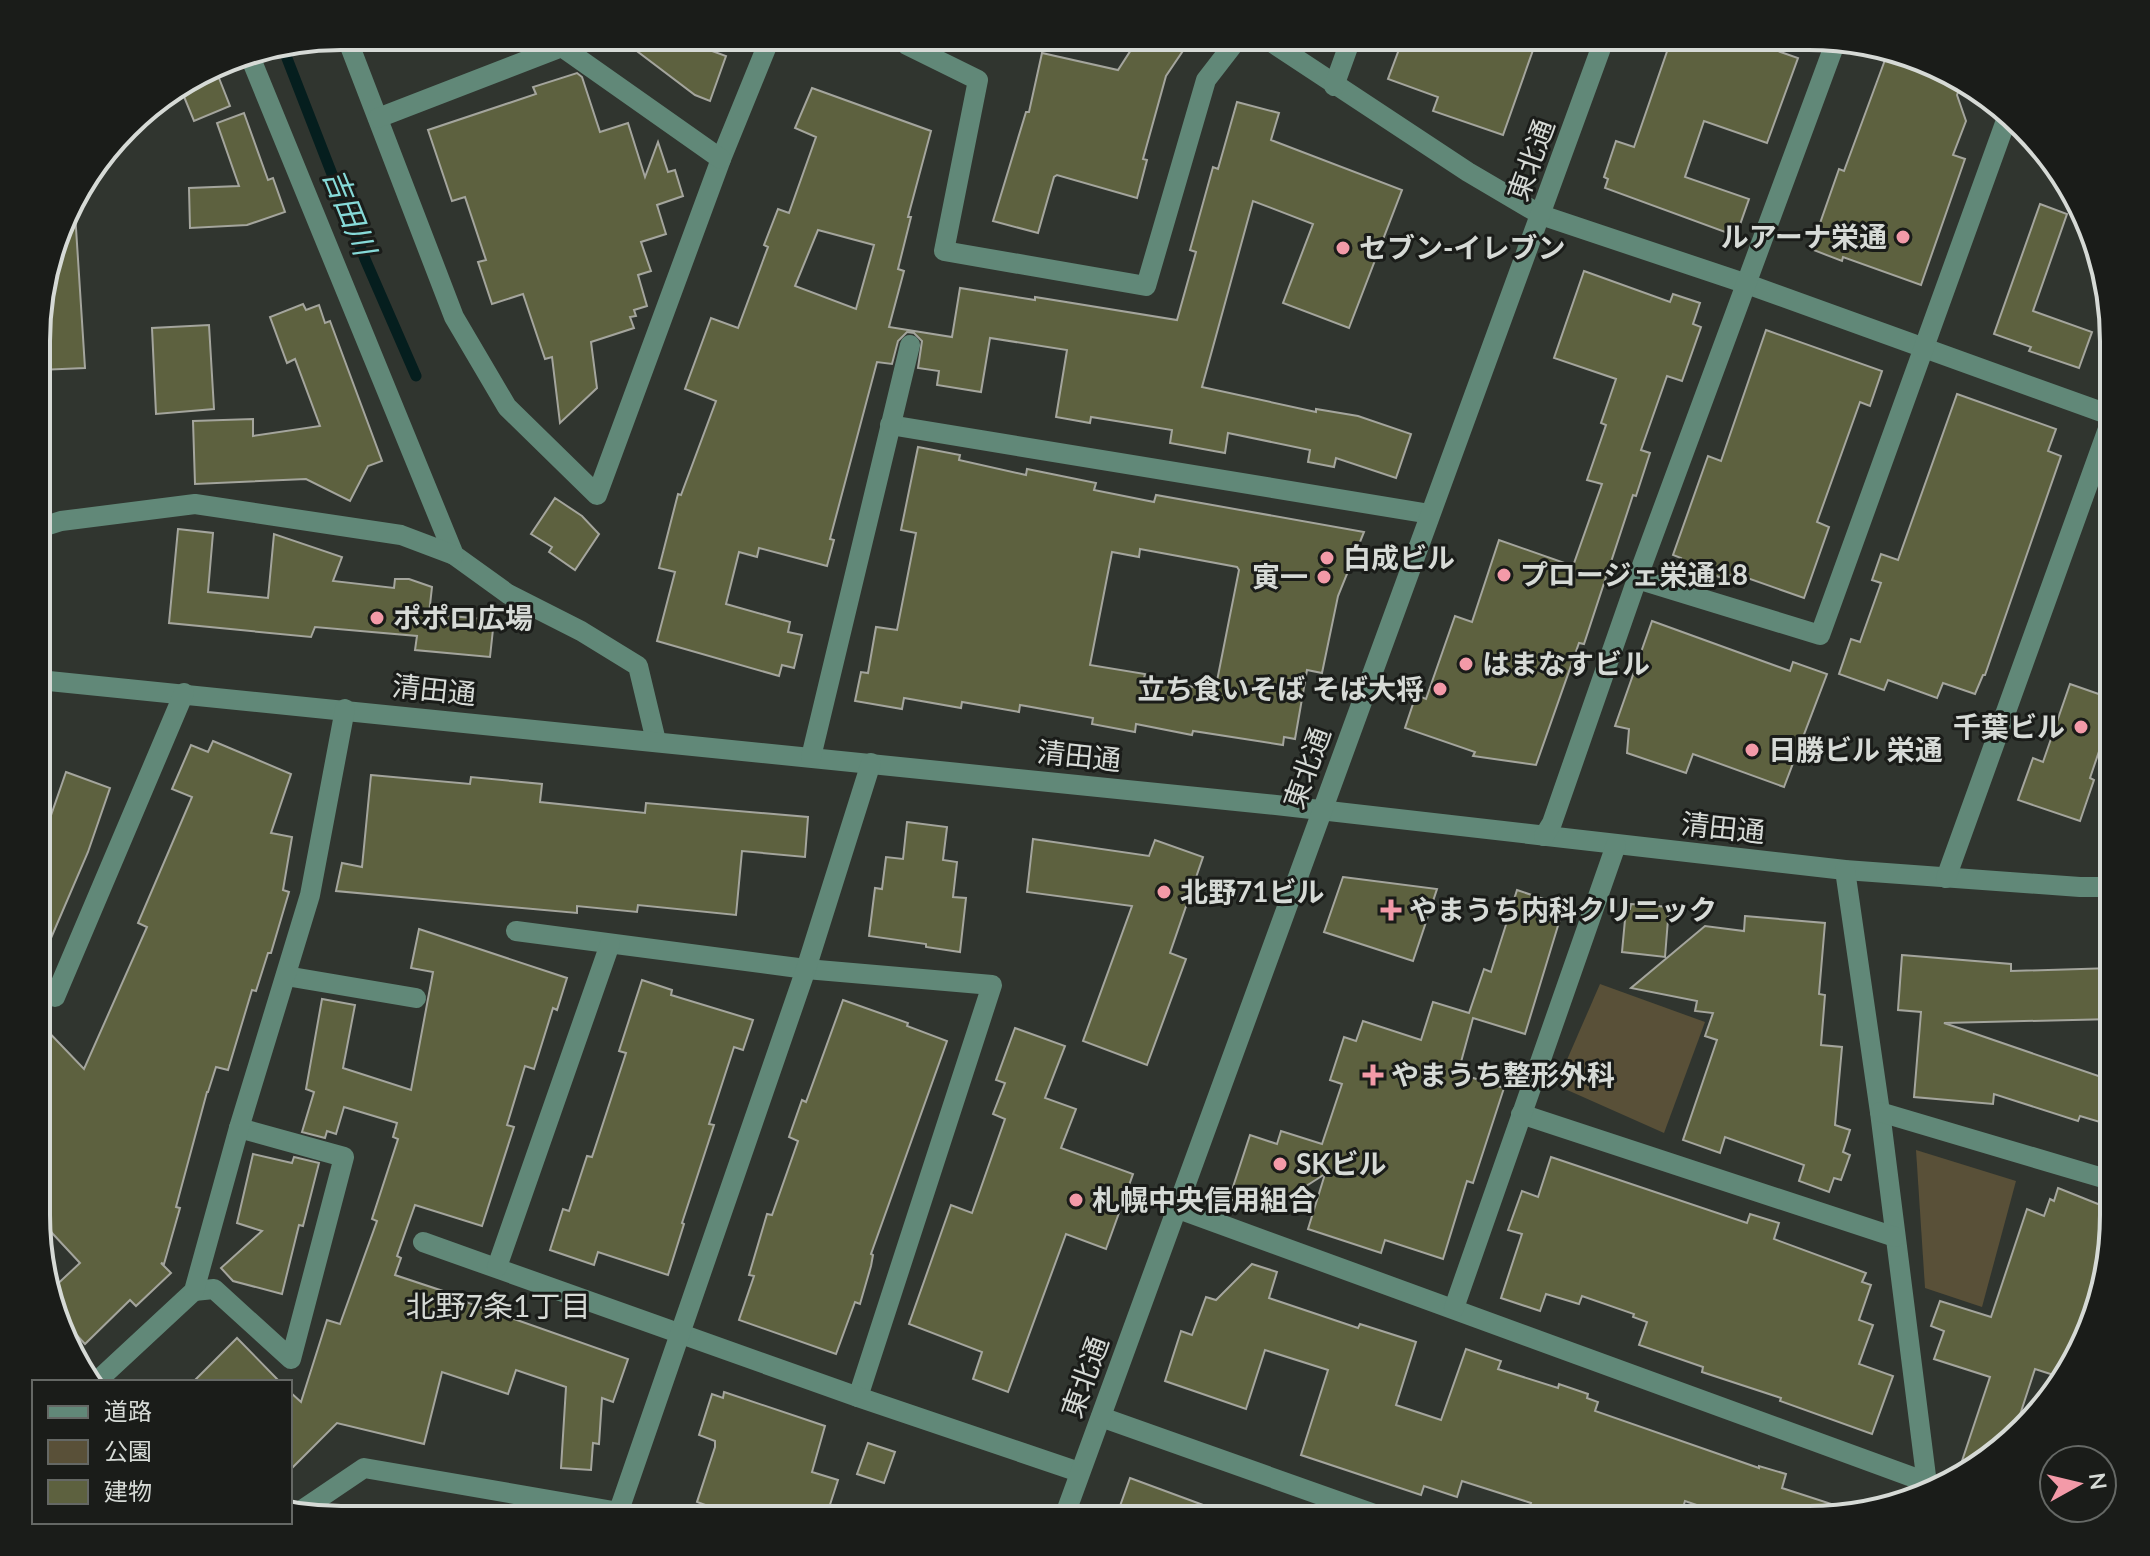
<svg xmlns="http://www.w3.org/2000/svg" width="2150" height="1556" viewBox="0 0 2150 1556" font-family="Lato,'Noto Sans JP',sans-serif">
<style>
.green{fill:#595038}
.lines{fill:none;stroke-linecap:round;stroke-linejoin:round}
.stream{stroke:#051e1e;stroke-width:11}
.building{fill:#5d613f;stroke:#a4a59d;stroke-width:2;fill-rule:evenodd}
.minor{stroke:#618878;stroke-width:20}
.poi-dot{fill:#f39aa8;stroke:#1a1c19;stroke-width:3}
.labels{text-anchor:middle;stroke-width:6;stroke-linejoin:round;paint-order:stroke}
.street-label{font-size:28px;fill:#d6dad6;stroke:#1a1c19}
.poi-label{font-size:28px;font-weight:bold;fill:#d6dad6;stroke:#1a1c19;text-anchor:start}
.water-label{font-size:30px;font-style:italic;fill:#86dad8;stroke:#1a1c19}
.neighbourhood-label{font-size:30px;fill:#d6dad6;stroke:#1a1c19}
.rim{fill:none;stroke:#d6dad6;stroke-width:4}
</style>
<rect width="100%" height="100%" fill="#30352f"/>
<g class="green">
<path d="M1600,984L1705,1022L1664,1133L1556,1085Z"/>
<path d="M1916,1150L2016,1181L1982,1307L1925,1288Z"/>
</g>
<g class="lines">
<path class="stream" d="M283,48L365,259L416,376"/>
</g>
<g class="building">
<path d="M617,36H709L701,47L726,56L710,101L695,95Z"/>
<path d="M1140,36H1193L1166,76L1143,159L1147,160L1137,198L1057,175L1054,177L1038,233L993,221L1026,112H1029L1042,53L1118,70Z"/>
<path d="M1404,36H1538L1503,135L1433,111L1438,97L1388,79Z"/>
<path d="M1672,37H1704L1743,50L1746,40L1798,58L1767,143L1704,121L1685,177L1749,199L1736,236L1605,188L1608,179L1604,177L1616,141L1634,147Z"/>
<path d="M1889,49L1907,52L1962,82L1957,95L1966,121L1953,155L1965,159L1921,285L1843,257L1842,261L1811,249L1839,169L1844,171Z"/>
<path d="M215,68L230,106L194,121L180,87Z"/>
<path d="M577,73L582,77L600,132L628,123L645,177L658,142L668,172L675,170L683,196L657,205L666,234L641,242L651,271L638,275L647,306L634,310L636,316L630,317L634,328L591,342L597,388L560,423L552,357L545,359L523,294L492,304L478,262L486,260L465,197L452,201L428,130L536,94L533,87Z"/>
<path d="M812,88L931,131L908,217H911L898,269L904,271L889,327L952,337L960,288L1035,300V297L1177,320L1196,252L1190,250L1213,167L1218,169L1237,102L1279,113L1271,140L1402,190L1349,328L1283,303L1313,224L1253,201L1202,387L1316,412V409L1358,416L1411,434L1396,478L1336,458L1334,467L1308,462L1310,450L1228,433L1225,453L1170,443L1172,430L1091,417L1090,423L1056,417L1067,350L990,338L981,392L937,385L939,371L918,368L922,341L914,333L907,332L898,341L892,364L877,362L830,539L834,540L827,566L759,548L757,557L739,552L726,604L790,622L788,632L802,635L794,668L782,665L779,676L657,641L675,572L659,568L678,494L681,495L716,401L685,389L711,318L738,328L768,247L764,245L778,209L789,213L816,137L795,128ZM818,230L874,245L856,309L795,286Z"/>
<path d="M244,113L268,180L273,178L285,212L247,225L190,228L189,188L239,186L217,123Z"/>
<path d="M74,197L85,368L39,370V302L68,206Z"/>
<path d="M2040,204L2067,214L2033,311L2092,332L2079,368L2029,351L2031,347L1994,334Z"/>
<path d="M1584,271L1670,302L1673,294L1700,303L1693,324L1701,327L1682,381L1667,376L1641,450L1650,453L1636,496L1633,495L1584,644L1579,643L1536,765L1473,756L1475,752L1405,728L1416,695L1426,699L1455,616L1472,622L1499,540L1573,566L1602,484L1587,480L1606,425L1601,423L1616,379L1554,358Z"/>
<path d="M303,304L306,310L319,305L325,323L330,321L382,461L368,466L350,501L306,479L195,484L193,421L253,419V436L320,426L295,359L287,363L270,317Z"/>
<path d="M209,325L214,409L156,414L152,328Z"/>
<path d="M1766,330L1882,371L1870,406L1860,402L1817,522L1829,527L1804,598L1736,574L1735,577L1724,573L1722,578L1679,563L1681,558L1673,555L1708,456L1721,461Z"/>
<path d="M1957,394L2056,429L2048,451L2061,456L1985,675H1983L1975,694L1943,683L1937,698L1888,680L1884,690L1839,674L1851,639L1860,642L1881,583L1872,580L1881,554L1898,560Z"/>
<path d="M918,447L960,455L959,460L1026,475L1027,469L1096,483L1094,490L1154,502L1156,495L1364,532L1338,596L1322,673L1307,670L1295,739L1284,737L1283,745L1193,731L1192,735L1136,724L1135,732L1092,724L1093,718L1020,705L1019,712L962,702L961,708L904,698L902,709L855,701L861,672L868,673L876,627L897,630L916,533L901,530ZM1140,549L1237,567L1239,570L1215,691L1144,678L1145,674L1090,665L1112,552L1139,557Z"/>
<path d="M555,498L582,516L599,534L575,570L549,552L552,547L531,534Z"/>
<path d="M178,529L213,533L208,592L268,598L274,534L342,557L333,581L394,588L395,579H409L432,587L429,614L494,620L490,657L415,650L417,636L315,627L311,637L169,623Z"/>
<path d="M1652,621L1790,671L1793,662L1827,674L1784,787L1693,754L1686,773L1627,753L1629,729L1615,726Z"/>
<path d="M2070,684L2113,699V710L2090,778L2094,780L2080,821L2018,800L2033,758L2043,762Z"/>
<path d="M213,741L291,774L271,833L292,837L283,890L289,892L271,953H268L256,991L252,990L228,1070L216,1067L208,1092H207L176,1207L180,1208L164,1264L161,1263L171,1273L136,1306L130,1300L85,1344L59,1316L51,1290L80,1263L39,1219V1022L84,1069L147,927L138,923L192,797L172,789L191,745L208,752Z"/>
<path d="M66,772L110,788L88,852L39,966V850Z"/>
<path d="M371,775L470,784L471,777L542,784L540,802L645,813L646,803L808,817L805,857L742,851L736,915L638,905L637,912L577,906V913L336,891L342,863L362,867Z"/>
<path d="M907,822L947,827L943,860L957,862L953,897L966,898L960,952L926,947V944L869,936L875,888L882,889L886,857L903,859Z"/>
<path d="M1033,839L1149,856L1155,840L1203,857L1170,953L1186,959L1147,1065L1083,1041L1132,906L1027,892Z"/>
<path d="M1343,877L1437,889L1413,961L1324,932Z"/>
<path d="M1517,890L1564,906L1525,1034L1473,1018L1458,1073L1504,1088L1473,1183L1467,1181L1443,1259L1385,1240L1381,1253L1308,1229L1325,1174L1267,1211L1229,1199L1250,1135L1277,1144L1281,1131L1322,1144L1342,1084L1330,1080L1344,1037L1356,1041L1363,1021L1421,1040L1433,1002L1469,1013L1484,969L1491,972Z"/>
<path d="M1631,904L1669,907L1665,957L1622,952L1626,909H1630Z"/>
<path d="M1745,916L1825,923L1819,994L1825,995L1821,1045L1842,1047L1835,1125L1850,1130L1843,1152L1850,1155L1841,1180L1834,1178L1829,1192L1799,1181L1804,1165L1725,1137L1720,1153L1683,1140L1717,1040L1705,1036L1713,1013L1695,1011L1697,1001L1631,988L1705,926L1744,931Z"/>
<path d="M419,929L567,978L557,1010L553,1008L534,1069L525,1066L507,1125L514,1127L482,1226L415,1205L397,1256L401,1258L395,1275L458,1296L457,1299L628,1359L613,1402L602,1398L599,1444L593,1443L591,1470L561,1468L566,1387L516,1370L508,1394L442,1372L424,1444L337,1423L290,1470V1392L301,1402L327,1320L340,1324L377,1221L372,1219L398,1139L393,1137L397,1123L344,1107L336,1134L327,1131L325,1138L302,1132L314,1092L306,1089L322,999L355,1005L343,1068L411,1090L433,972L411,968Z"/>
<path d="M1902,955L2011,964V971L2113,968V1019L1944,1023L2113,1081V1126L2080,1116L2078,1121L1994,1094L1993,1104L1914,1097L1921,1012L1898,1010Z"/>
<path d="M642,980L672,990L671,995L753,1020L743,1050L734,1047L709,1124L714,1125L682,1223L684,1224L668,1275L598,1252L594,1265L550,1250L563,1209L569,1211L587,1156L592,1157L626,1053L619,1051Z"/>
<path d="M843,1000L908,1023L907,1026L947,1041L871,1254L873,1255L871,1266L860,1304L855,1302L836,1354L739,1320L754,1276L749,1275L767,1214L772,1215L798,1141L789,1137L802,1100L806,1102Z"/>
<path d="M1015,1028L1065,1046L1045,1098L1076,1109L1061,1148L1133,1174L1106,1249L1066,1234L1008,1392L973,1379L982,1352L909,1324L951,1205L972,1213L1005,1119L993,1114L1005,1083L996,1080Z"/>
<path d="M253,1154L292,1163L294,1157L319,1163L303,1226L299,1225L282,1294L233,1281L221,1268L262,1231L237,1223Z"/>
<path d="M1551,1157L1747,1223L1750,1214L1779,1223L1774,1239L1866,1273L1862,1282L1871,1285L1859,1320L1873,1325L1859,1364L1893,1376L1872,1434L1780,1401L1781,1398L1702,1372L1703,1367L1639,1345L1647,1322L1633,1317L1634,1314L1582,1296L1579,1304L1546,1294L1540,1311L1501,1298L1522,1234L1508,1230L1522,1191L1538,1197Z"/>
<path d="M2058,1188L2113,1210V1234L2098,1313L2063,1378L2035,1369L2015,1430L1956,1479L1990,1377L1934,1359L1944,1331L1931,1326L1940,1301L1991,1317L2027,1209L2044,1216L2050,1199L2054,1201Z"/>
<path d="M1252,1264L1277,1272L1269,1298L1358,1328L1360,1324L1416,1342L1396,1405L1441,1420L1466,1349L1501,1361L1498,1369L1558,1388L1559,1384L1588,1394L1587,1398L1598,1402L1595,1411L1759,1468V1466L1786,1474L1782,1488L1850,1510L1809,1520H1741L1685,1501L1679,1520H1550L1528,1512L1531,1503L1462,1481L1457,1497L1424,1486L1421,1495L1301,1455L1328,1370L1265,1350L1246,1409L1165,1381L1181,1331L1192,1335L1206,1297L1216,1300Z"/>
<path d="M237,1338L280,1382H193Z"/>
<path d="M724,1392L825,1426L812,1472L838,1480L825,1520H747L697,1502L715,1447V1441L699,1435L712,1394L723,1398Z"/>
<path d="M868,1443L895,1452L884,1483L857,1474Z"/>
<path d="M1130,1478L1233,1516V1520H1115Z"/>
</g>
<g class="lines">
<g class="minor">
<path d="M346,36L454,317L507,407L597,495L721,159L771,36"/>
<path d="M896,36L907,45L978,80L944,251L1146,286L1206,80L1240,36"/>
<path d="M1262,36L1468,172L1541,215L1747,284L2113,416"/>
<path d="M249,54L454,555L508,594L581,631L638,666L656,741"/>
<path d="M1334,86L1352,36"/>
<path d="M378,118L562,47L721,159"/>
<path d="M890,425L1430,514"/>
<path d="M39,528L61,521L195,504L401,535L454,555"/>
<path d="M1637,579L1820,635L2008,115"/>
<path d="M39,680L1276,805L1845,870L2080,887H2113"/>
<path d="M811,757L910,345"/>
<path d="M1544,836L1552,823L1637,579L1837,38"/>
<path d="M1845,870L1880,1112L1928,1492"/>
<path d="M1946,878L2113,415"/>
<path d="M516,931L806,969L992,985L858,1397"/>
<path d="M286,976L416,998"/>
<path d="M39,981L55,997L184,693"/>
<path d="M1880,1112L2113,1181"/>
<path d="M1521,1114L1895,1237"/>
<path d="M1176,1208L1926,1482"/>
<path d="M423,1242L858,1397L1079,1472"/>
<path d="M497,1267L610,944"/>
<path d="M194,1291L214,1289L291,1359L344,1157L239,1128"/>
<path d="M1454,1308L1616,845"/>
<path d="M96,1382L194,1291L239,1128L310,895L345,709"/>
<path d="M1101,1417L1391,1520"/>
<path d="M296,1514L364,1468L619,1512L637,1520"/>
<path d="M616,1519L806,969L871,763"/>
<path d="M1063,1520L1605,37"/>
</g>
</g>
<g class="poi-dot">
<circle cx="1903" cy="237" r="8"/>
<circle cx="1343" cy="248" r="8"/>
<circle cx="1327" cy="558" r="8"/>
<circle cx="1504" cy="575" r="8"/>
<circle cx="1324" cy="577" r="8"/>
<circle cx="377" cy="618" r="8"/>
<circle cx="1466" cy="664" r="8"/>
<circle cx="1440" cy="689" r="8"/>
<circle cx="2081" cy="727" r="8"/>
<circle cx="1752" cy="750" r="8"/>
<circle cx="1164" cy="892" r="8"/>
<path d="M1387 898h8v8h8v8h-8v8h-8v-8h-8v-8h8z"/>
<path d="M1369 1063h8v8h8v8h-8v8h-8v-8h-8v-8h8z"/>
<circle cx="1280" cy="1164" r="8"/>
<circle cx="1076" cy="1200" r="8"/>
</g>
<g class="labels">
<g class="street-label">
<text transform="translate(1531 160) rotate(-70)" y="10">東北通</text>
<text transform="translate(434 690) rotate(6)" y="10">清田通</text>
<text transform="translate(1079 756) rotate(6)" y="10">清田通</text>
<text transform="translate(1307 768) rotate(-70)" y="10">東北通</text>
<text transform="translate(1723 828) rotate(6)" y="10">清田通</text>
<text transform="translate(1085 1377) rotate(-70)" y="10">東北通</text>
</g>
<g class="poi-label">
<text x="1887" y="247" text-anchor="end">ルアーナ栄通</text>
<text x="1359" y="258">セブン-イレブン</text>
<text x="1343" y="568">白成ビル</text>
<text x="1520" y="585">プロージェ栄通18</text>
<text x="1308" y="587" text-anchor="end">寅一</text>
<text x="393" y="628">ポポロ広場</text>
<text x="1482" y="674">はまなすビル</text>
<text x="1424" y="699" text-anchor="end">立ち食いそば そば大将</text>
<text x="2065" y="737" text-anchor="end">千葉ビル</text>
<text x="1768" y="760">日勝ビル 栄通</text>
<text x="1180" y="902">北野71ビル</text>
<text x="1409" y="920">やまうち内科クリニック</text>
<text x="1391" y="1085">やまうち整形外科</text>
<text x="1296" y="1174">SKビル</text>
<text x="1092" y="1210">札幌中央信用組合</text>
</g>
<g class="water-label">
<text transform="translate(349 212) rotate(68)" y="10">吉田川</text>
</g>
<g class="neighbourhood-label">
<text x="498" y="1317">北野7条1丁目</text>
</g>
</g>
<path d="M0 0H2150V1556H0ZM341 50H1809A291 291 0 0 1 2100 341V1215A291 291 0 0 1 1809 1506H341A291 291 0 0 1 50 1215V341A291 291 0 0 1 341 50Z" fill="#1a1c19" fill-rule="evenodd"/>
<path class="rim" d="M341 50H1809A291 291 0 0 1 2100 341V1215A291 291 0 0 1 1809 1506H341A291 291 0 0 1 50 1215V341A291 291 0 0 1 341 50Z"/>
<rect x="32" y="1380" width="260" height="144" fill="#1a1c19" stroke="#656865" stroke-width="2"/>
<rect x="48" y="1406" width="40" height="12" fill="#618878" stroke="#656865" stroke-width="2"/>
<text x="104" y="1420" font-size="24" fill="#d6dad6">道路</text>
<rect x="48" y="1440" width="40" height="24" fill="#595038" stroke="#656865" stroke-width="2"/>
<text x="104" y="1460" font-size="24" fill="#d6dad6">公園</text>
<rect x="48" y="1480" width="40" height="24" fill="#5d613f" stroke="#656865" stroke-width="2"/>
<text x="104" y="1500" font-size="24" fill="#d6dad6">建物</text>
<g transform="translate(2078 1484) rotate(82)"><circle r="38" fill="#1a1c19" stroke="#656865" stroke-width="2"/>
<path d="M0-6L14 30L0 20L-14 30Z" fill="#f39aa8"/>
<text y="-12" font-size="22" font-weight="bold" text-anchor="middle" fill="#d6dad6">N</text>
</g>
</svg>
